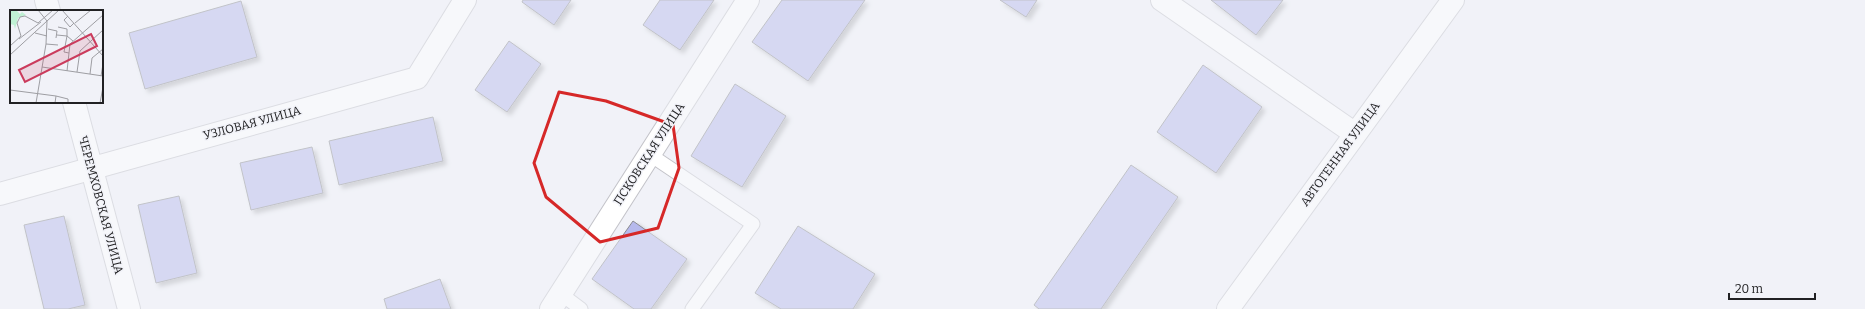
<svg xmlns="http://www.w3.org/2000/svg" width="1865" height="309" viewBox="0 0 1865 309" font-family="Bitter,serif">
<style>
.building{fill:#b6b9ec;stroke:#898a8f;filter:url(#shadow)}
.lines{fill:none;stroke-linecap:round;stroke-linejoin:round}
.lane-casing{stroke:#c3c3c9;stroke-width:15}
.street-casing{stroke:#c3c3c9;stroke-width:24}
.secondary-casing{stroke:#c3c3c9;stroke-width:24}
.lane{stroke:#fff;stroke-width:13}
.street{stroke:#fff;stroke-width:22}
.secondary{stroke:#fff;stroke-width:22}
.marked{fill:none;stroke:#d62828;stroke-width:3;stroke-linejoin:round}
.labels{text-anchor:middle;stroke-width:3;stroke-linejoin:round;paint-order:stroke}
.street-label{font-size:12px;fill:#212123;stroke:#f1f2f8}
.inset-road{fill:none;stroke:#9e9ea3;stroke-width:1}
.view{fill:#cb3b5c;fill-opacity:0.15;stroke:#cb3b5c;stroke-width:2}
.inset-edge{fill:none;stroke:#212123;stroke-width:2}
</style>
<defs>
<filter id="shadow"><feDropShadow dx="3.5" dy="3.5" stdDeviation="2" flood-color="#0004"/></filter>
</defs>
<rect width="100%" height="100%" fill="#f1f2f8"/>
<g class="building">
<path d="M523,0H571L554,25L522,2Z"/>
<path d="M660,0H714L680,50L643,25Z"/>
<path d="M782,0H865L808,81L752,42Z"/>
<path d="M1000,0H1037L1026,17Z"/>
<path d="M1211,0H1283L1256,35Z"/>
<path d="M241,1L257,57L145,89L129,33Z"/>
<path d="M509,41L541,64L507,112L475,90Z"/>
<path d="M1203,65L1262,107L1216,173L1157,132Z"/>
<path d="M735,84L786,116L742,187L691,156Z"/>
<path d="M433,117L443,161L339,185L329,141Z"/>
<path d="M312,147L323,193L251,210L240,163Z"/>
<path d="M1131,165L1178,197L1101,309H1039L1034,305Z"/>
<path d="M179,196L197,273L156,283L138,205Z"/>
<path d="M64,216L85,305L68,309H44L24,225Z"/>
<path d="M633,221L687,259L651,309H634L592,279Z"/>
<path d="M798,226L875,274L853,309H781L755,293Z"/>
<path d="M440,279L451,309H387L384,299Z"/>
</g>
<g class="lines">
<g class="lane-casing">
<g id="lane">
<path d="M649,154L753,224L692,309"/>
<path d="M561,294L581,309"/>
</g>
</g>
<g class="street-casing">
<g id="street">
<path d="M46,0L49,11"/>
<path d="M1162,0L1354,133"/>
<path d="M74,102L129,309"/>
<path d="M0,194L417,78L465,0"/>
<path d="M551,309L748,0"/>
</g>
</g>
<g class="secondary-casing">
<path id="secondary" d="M1228,309L1453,0"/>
</g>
<use href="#lane" class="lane"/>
<use href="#street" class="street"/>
<use href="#secondary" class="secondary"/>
</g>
<path d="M0 0H1865V309H0ZM559,92L606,101L673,125L679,168L658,228L600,242L546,197L534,163Z" fill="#f1f2f8" fill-opacity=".55" fill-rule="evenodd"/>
<path class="marked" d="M559,92L606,101L673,125L679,168L658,228L600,242L546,197L534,163Z"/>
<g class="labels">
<g class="street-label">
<text transform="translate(252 123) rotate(-15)" y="4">УЗЛОВАЯ УЛИЦА</text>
<text transform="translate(649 154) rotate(-57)" y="4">ПСКОВСКАЯ УЛИЦА</text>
<text transform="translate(1340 154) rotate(-54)" y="4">АВТОГЕННАЯ УЛИЦА</text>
<text transform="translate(101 205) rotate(75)" y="4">ЧЕРЕМХОВСКАЯ УЛИЦА</text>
</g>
</g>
<g transform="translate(10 10)">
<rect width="93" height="93" fill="#f1f2f8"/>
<path d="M0,0H6L10,4L12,2L16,5L8,8L5,19L4,15L0,14Z" fill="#c0f1d4"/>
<path class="inset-road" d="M28,0L37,11M52,0L93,46M58,6L54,10L60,17L64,13M65,13L81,0M48,17L57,19V26L63,31M38,19L47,21L46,28M25,23L37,26M47,25L57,26L54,42L59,43M9,29L31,12M36,34L48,35M0,36L11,26L7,13L10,7L15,6L28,13L43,0M0,45L49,0M32,57L93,66M57,61L60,34L93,5M67,62L70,41L93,20M80,64L82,48L93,39M91,66L93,54M0,80L46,86L45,93M46,86L58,89V93M26,93L36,34L37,11M90,93L93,77"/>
<path class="view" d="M81,24L87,36L15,72L9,60Z"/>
<rect width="93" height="93" class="inset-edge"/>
</g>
<path d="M1729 293v6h86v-6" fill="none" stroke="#212123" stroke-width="2"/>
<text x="1735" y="293" font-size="12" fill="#212123" stroke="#f1f2f8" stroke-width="3" paint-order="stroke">20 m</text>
</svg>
